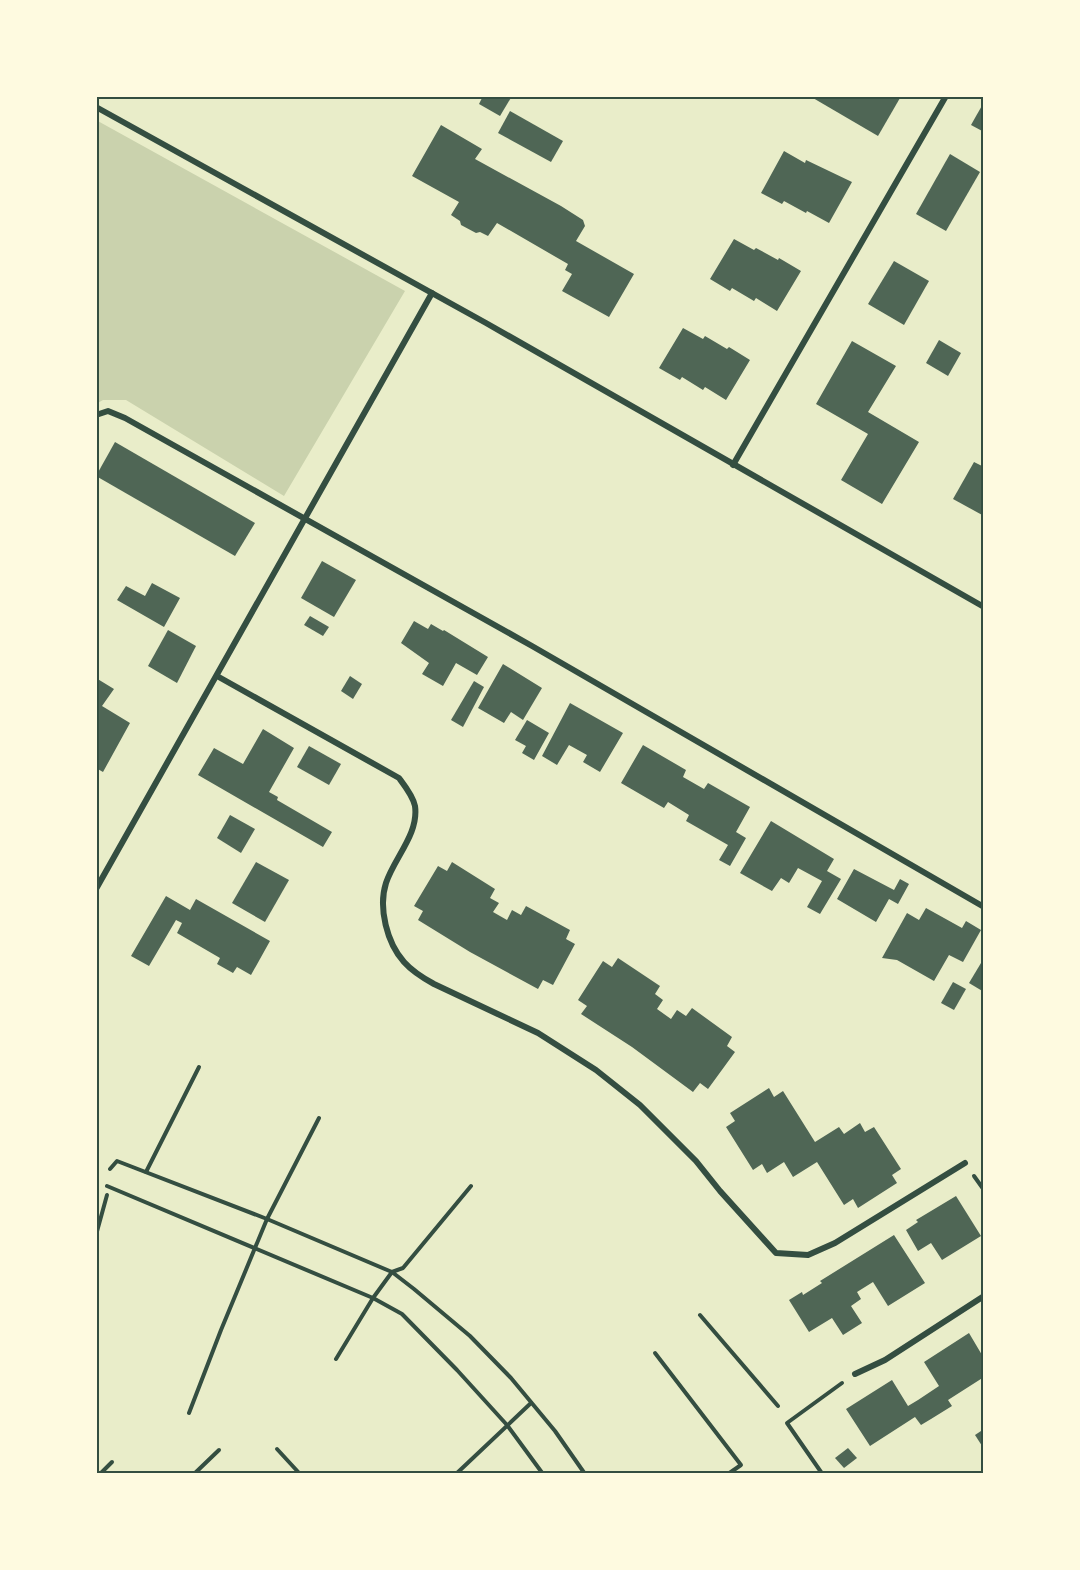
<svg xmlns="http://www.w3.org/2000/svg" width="1080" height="1570" viewBox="0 0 1080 1570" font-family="Overpass,sans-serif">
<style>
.green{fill:#cad2ad}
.building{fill:#4f6655}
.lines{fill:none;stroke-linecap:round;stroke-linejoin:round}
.path{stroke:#344e41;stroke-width:4}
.minor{stroke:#344e41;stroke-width:6}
.neatline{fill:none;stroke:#344e41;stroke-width:2}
</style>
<rect width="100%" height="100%" fill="#e9edc9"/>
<path class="green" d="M96,120L405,291L284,496L126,400H103L96,404Z"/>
<g class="building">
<path d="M483,96H512L500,116L479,104Z"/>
<path d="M814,96H896L900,98L878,136L813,98Z"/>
<path d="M984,102V132L971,125Z"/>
<path d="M510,111L563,141L551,162L498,133Z"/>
<path d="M441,125L482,149L475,159L561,206L583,220L585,226L576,241L634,274L609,317L562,291L572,274L565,270L568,264L497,223L488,236L480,232L476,233L461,225L460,221L451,215L459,202L412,176Z"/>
<path d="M784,151L805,163L806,160L852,182L829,223L807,211L806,213L784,201L782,204L761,193Z"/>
<path d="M950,154L980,172L946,231L916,214Z"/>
<path d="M734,239L754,250L756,248L778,260L779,258L801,271L777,311L756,298L754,301L732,288L730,291L710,279Z"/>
<path d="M894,261L929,281L904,325L868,304Z"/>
<path d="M683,328L703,339L705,336L727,349L729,347L750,360L726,400L705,387L703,390L682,377L680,380L659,368Z"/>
<path d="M939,340L961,353L948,376L926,363Z"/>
<path d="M852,341L896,366L868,412L919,442L882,504L841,480L868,434L816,404Z"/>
<path d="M115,442L255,523L235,556L96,476Z"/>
<path d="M974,462L984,467V516L953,499Z"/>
<path d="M322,561L356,580L334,617L301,598Z"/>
<path d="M152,583L180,598L164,627L117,600L126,586L145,596Z"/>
<path d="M310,616L329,627L323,636L304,625Z"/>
<path d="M414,621L428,629L431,624L443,631L444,630L488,657L477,675L456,663L443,686L422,674L429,663L401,643Z"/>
<path d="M168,630L196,646L177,683L148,666Z"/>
<path d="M503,664L542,688L523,720L511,712L504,723L478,708Z"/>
<path d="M350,676L362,684L353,699L341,691Z"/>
<path d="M96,678L114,689L102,706L130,723L103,772L96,768Z"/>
<path d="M474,681L484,687L463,727L451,720Z"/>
<path d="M570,703L623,733L600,772L583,762L587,755L569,745L557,765L542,756Z"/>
<path d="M527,720L549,733L534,760L522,753L526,746L515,740Z"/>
<path d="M263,729L294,748L269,792L278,797L277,800L332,832L323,847L198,775L214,748L243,764Z"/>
<path d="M643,745L686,770L683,777L704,789L708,783L750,807L736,832L746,838L730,866L719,860L728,845L686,821L689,815L668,802L664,808L621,783Z"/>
<path d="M309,746L341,764L329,785L297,767Z"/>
<path d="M230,815L255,829L241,853L217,838Z"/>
<path d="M771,821L834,859L827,871L841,879L820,914L807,907L822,881L798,868L789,883L781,878L772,891L740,873Z"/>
<path d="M256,862L289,880L265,922L232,903Z"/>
<path d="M452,862L495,889L490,898L499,903L493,912L507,920L512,910L521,915L526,906L570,930L566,939L575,944L553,985L543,980L538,989L470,952L418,920L423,911L414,906L438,866L447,871Z"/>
<path d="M854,869L894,890L900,879L909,884L898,904L889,899L876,922L837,899Z"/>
<path d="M166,896L190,910L196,899L270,941L251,975L237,967L233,973L217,964L220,958L177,933L182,923L176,920L149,966L131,956Z"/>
<path d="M926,908L962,928L966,921L981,930L963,962L949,955L934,981L897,960L882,958L907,913L919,920Z"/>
<path d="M618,958L660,986L655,994L663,1000L657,1009L671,1019L677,1010L686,1016L692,1008L732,1037L727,1046L735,1052L708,1089L700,1083L693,1092L632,1047L581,1014L587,1006L578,1000L603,961L612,967Z"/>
<path d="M984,958V992L969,983Z"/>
<path d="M953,982L966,989L954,1010L941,1003Z"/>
<path d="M769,1088L774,1097L783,1091L815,1142L839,1127L844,1134L860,1123L865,1132L874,1127L901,1169L892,1175L897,1183L858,1208L853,1199L844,1205L817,1162L793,1177L784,1162L767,1173L762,1164L753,1170L726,1127L735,1121L730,1113Z"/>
<path d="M956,1196L981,1236L942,1260L931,1243L918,1251L906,1230L918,1222L916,1220Z"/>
<path d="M894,1235L925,1283L888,1306L873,1282L857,1292L861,1299L851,1306L862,1323L843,1335L832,1318L809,1332L789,1300L802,1292L803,1295L822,1283L820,1281Z"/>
<path d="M969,1333L982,1355L984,1354V1377L948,1400L952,1406L931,1419L921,1425L915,1417L870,1446L846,1409L892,1380L908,1406L918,1400L939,1386L924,1362Z"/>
<path d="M984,1429V1449L975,1435Z"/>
<path d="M848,1448L857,1458L844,1468L835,1458Z"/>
</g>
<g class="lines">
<g class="path">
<path d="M110,1169L117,1161L267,1219L392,1272L414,1289L470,1336L511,1378L555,1431L585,1474"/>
<path d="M146,1172L199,1067"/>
<path d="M974,1176L984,1190"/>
<path d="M107,1186L373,1298L402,1314L457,1370L507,1425L543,1474"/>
<path d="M96,1235L107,1195"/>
<path d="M700,1315L778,1406"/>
<path d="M655,1353L741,1465L728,1474"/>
<path d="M336,1359L373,1298L392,1272L403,1268L471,1186"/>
<path d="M189,1413L221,1330L267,1219L319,1118"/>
<path d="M277,1449L300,1474"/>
<path d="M100,1474L112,1462"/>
<path d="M194,1474L219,1450"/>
<path d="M456,1474L531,1403"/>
<path d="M819,1474L821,1472L787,1423L842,1383"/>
</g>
<g class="minor">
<path d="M96,107L486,323L984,607"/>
<path d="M96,415L108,411L125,418L532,646L984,907"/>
<path d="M733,465L946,96"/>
<path d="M217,676L399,778C405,786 413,796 415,806C419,834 394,858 386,883C378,908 387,943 404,962C412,971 423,978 434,984L538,1033L596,1070L640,1105L696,1161L720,1191L776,1253L808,1255L835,1243L965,1163"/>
<path d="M96,889L432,293"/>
<path d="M855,1374L885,1360L984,1296"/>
</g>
</g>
<rect width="1080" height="1570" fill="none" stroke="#fefae0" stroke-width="195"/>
<rect x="98" y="98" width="884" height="1374" class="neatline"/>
</svg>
